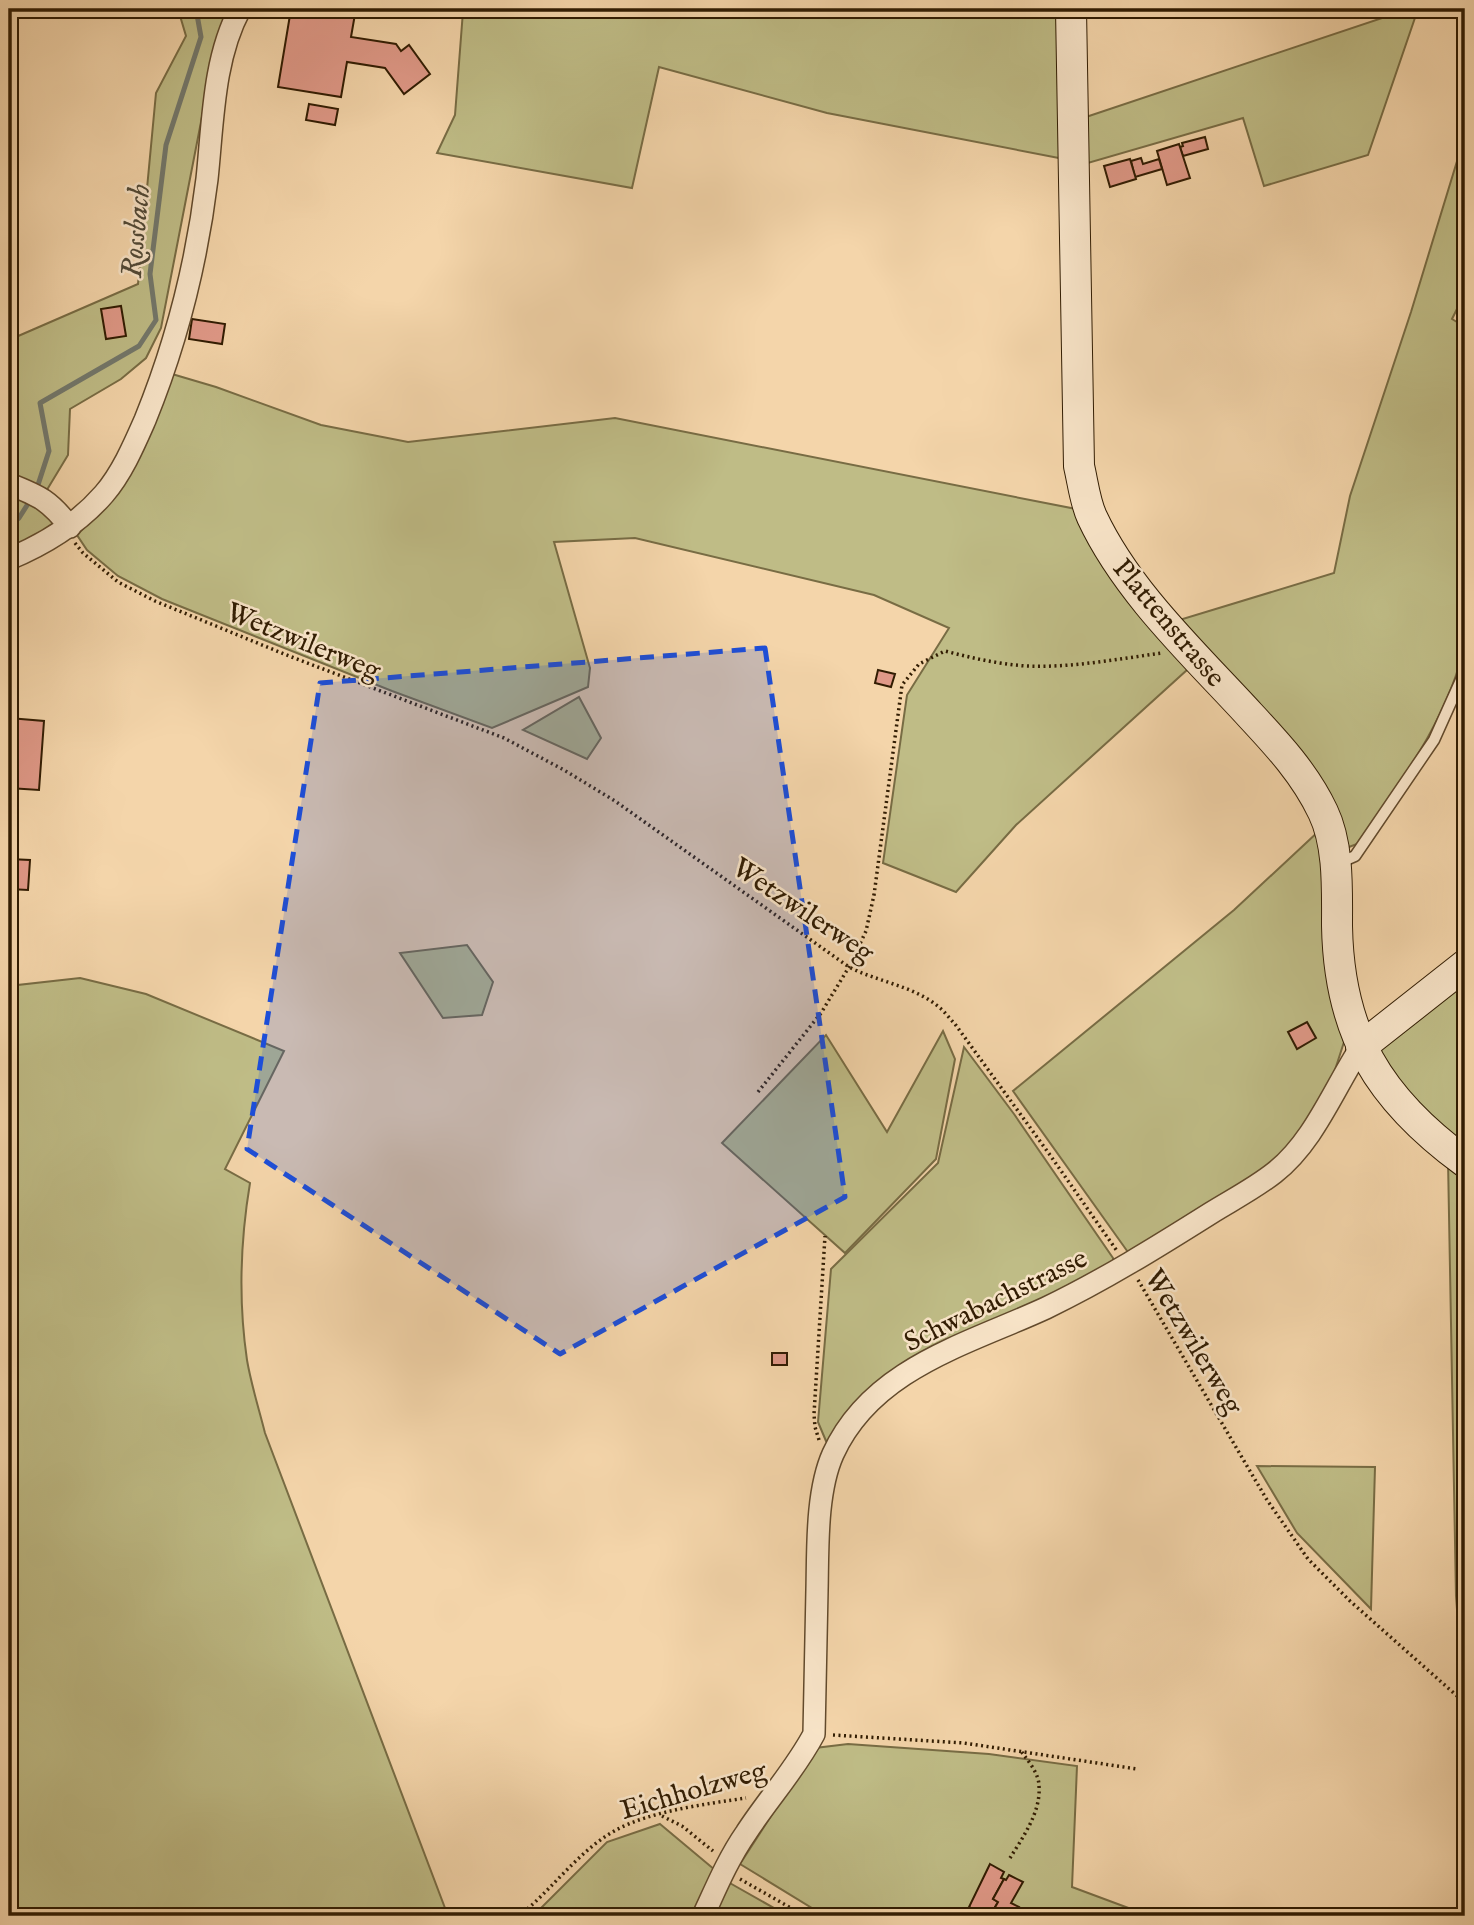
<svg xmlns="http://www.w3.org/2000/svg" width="1474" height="1925" viewBox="0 0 1474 1925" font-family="'IM FELL English',serif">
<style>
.green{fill:#bfbc86;stroke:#786c44;stroke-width:2}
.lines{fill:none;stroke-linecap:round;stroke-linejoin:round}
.stream{stroke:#73786c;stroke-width:5}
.building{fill:#e09988;stroke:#311c02;stroke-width:2}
.lane-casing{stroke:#624a2c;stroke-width:13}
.street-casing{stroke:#624a2c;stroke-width:24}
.secondary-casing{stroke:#311c02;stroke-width:32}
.path{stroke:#311c02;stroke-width:3.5;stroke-dasharray:2 3.5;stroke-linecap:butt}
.lane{stroke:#f8e4c8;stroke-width:10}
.street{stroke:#f8e4c8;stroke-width:21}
.secondary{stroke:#f8e4c8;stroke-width:30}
.marked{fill:#1d4ed8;fill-opacity:0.2;stroke:#1d4ed8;stroke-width:5;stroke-dasharray:14 9;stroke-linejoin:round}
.labels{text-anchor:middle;stroke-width:5;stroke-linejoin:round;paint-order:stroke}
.street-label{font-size:28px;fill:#311c02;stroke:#f8e4c8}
.water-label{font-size:30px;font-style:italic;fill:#524a37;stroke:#f8e4c8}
</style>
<rect width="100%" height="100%" fill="#f4d5aa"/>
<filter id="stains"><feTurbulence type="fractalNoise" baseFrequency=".00286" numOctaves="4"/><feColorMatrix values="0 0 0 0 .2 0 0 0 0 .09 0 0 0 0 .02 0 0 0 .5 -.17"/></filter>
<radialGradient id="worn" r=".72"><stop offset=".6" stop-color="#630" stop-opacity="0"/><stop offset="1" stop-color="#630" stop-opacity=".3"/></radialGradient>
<g class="green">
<path d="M178,9H220L226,18L214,55L161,328L146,358L121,379L70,409L68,455L42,498L70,527L9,559V340L138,284L156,93L186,36Z"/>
<path d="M456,9H1062L1064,159L827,113L659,67L632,188L437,153L455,115L463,11Z"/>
<path d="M1409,9H1418L1368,155L1264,186L1243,118L1081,165L1080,119Z"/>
<path d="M1465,135V293L1452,319L1465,327V643C1449,719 1400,782 1357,844L1349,847L1343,842L1176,621L1334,573L1350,496L1411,312Z"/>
<path d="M172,374L216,387L321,425L408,442L615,418L1076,509L1188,669L1016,825L956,892L883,863L907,695L949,628L874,595L635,538L554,542L590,668L588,687L492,728L392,691L162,599L118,576L87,550L77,535L110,501Z"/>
<path d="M579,697L601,738L587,759L523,730Z"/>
<path d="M1320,830L1328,978L1344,1042L1333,1076L1301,1132L1268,1168L1130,1255L1013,1091L1234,910Z"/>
<path d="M467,945L493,982L482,1015L443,1018L400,953Z"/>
<path d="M1465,975V1154L1429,1122L1378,1053L1379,1049Z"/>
<path d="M80,978L146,994L284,1051L225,1169L250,1183C240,1243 238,1299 247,1360C251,1384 259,1409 265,1433L448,1916H9V986Z"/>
<path d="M943,1031L955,1059L936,1159L845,1253L722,1143L826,1035L887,1132Z"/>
<path d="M964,1047L1014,1114L1113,1258V1267L912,1360L831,1440L826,1441L818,1422L831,1269L938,1163Z"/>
<path d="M1448,1160L1465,1173V1680L1461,1663L1456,1596Z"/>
<path d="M1257,1466L1375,1467L1371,1609L1297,1533Z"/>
<path d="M848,1744L989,1754L1077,1766L1072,1887L1150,1916H825L740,1864L815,1748Z"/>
<path d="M660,1824L715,1870L696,1916H533L607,1842Z"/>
<path d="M728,1882L788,1916H714Z"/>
</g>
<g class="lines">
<g class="stream">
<path d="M36,491L49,451L40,403L139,346L156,320L150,274L166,145L201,37L196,9"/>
<path d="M9,526L19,518L31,499"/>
</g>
</g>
<g class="building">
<path d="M291,9H318L355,14L351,37L396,44L401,51L409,45L430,74L404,94L385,68L347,62L341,97L278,87Z"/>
<path d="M309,104L338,109L335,125L306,120Z"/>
<path d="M1205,137L1208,149L1183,156L1180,147L1183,146L1182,143Z"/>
<path d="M1179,144L1190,178L1167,185L1157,151Z"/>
<path d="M1141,158L1143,164L1159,159L1162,169L1135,177L1131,161Z"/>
<path d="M1130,159L1136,179L1110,187L1104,166Z"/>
<path d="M121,306L126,336L106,339L101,309Z"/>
<path d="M192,319L225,324L222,344L189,339Z"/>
<path d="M878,670L895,674L891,687L875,683Z"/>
<path d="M9,718L44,721L39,790L9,788Z"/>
<path d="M9,859L30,860L28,890L9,889Z"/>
<path d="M1307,1022L1316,1038L1297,1049L1288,1032Z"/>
<rect x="772" y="1353" width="15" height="12"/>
<path d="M990,1864L1004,1872L1001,1878L1004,1879L993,1899L998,1902L990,1916H986L969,1907Z"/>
<path d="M1009,1875L1023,1882L1011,1903L1019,1907L1014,1916H990L998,1902L993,1899L1004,1879L1006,1880Z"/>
</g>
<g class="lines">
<g class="lane-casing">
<path id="lane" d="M1339,863L1355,856L1434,740L1465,671"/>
</g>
<g class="street-casing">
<g id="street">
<path d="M9,484C40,496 50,501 70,527"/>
<path d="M9,559C45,544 78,524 104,494C122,473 134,445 145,420C176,344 197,261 207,179C213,123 213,59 240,9"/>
<path d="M703,1916C716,1888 728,1859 746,1833C768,1799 795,1770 814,1734C815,1686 816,1638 817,1590C818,1549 816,1492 833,1454C872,1368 968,1344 1046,1308C1104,1280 1157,1247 1211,1213C1232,1200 1255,1188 1274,1173C1314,1142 1334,1088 1361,1047"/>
</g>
</g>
<g class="secondary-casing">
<g id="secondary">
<path d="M1071,9L1079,466C1083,483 1085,502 1092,517C1127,592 1195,655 1250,715C1278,745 1305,774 1323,812C1339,845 1337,890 1337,926C1339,1034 1379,1099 1465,1162"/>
<path d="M1361,1047L1465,965"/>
</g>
</g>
<g class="path">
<path d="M75,543L83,553L118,582L155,601L289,656L504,738L564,770L615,801L849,967C878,982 915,986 940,1008C945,1012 950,1019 955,1024L1050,1155L1117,1251"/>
<path d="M758,1092L821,1013L849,967L866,931L874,895L902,685L919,664L945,651C972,658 998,664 1026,666C1071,668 1118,659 1162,653"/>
<path d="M1138,1280L1267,1500L1308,1559L1350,1601L1465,1703"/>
<path d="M819,1440L815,1427L814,1414L825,1236"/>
<path d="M833,1735L964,1743L1137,1769"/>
<path d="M662,1816L682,1826L713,1851"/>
<path d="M1010,1858C1023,1837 1041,1812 1039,1786C1039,1773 1028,1761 1021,1751"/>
<path d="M740,1879L805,1916"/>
<path d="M519,1916C552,1890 578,1851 616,1830C651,1811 706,1804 746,1798"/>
</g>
<use href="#lane" class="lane"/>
<use href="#street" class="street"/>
<use href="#secondary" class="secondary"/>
</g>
<path class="marked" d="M765,648L845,1197L560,1354L247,1149L320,683Z"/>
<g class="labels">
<g class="street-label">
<text transform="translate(1170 622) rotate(50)" y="10">Plattenstrasse</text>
<text transform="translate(304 640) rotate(22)" y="10">Wetzwilerweg</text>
<text transform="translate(804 909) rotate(34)" y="10">Wetzwilerweg</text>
<text transform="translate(995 1299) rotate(-26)" y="10">Schwabachstrasse</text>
<text transform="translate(1195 1341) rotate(59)" y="10">Wetzwilerweg</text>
<text transform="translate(693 1789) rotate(-16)" y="10">Eichholzweg</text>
</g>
<g class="water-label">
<text transform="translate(135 231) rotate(-85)" y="10">Rossbach</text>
</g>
</g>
<rect width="1474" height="1925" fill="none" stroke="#f4d5aa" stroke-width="35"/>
<rect x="10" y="10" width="1453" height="1904" fill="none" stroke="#311c02" stroke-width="3.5"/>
<rect x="18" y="18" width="1439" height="1890" fill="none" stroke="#311c02" stroke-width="2"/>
<rect width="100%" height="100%" filter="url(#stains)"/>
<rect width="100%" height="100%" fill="url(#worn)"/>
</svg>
